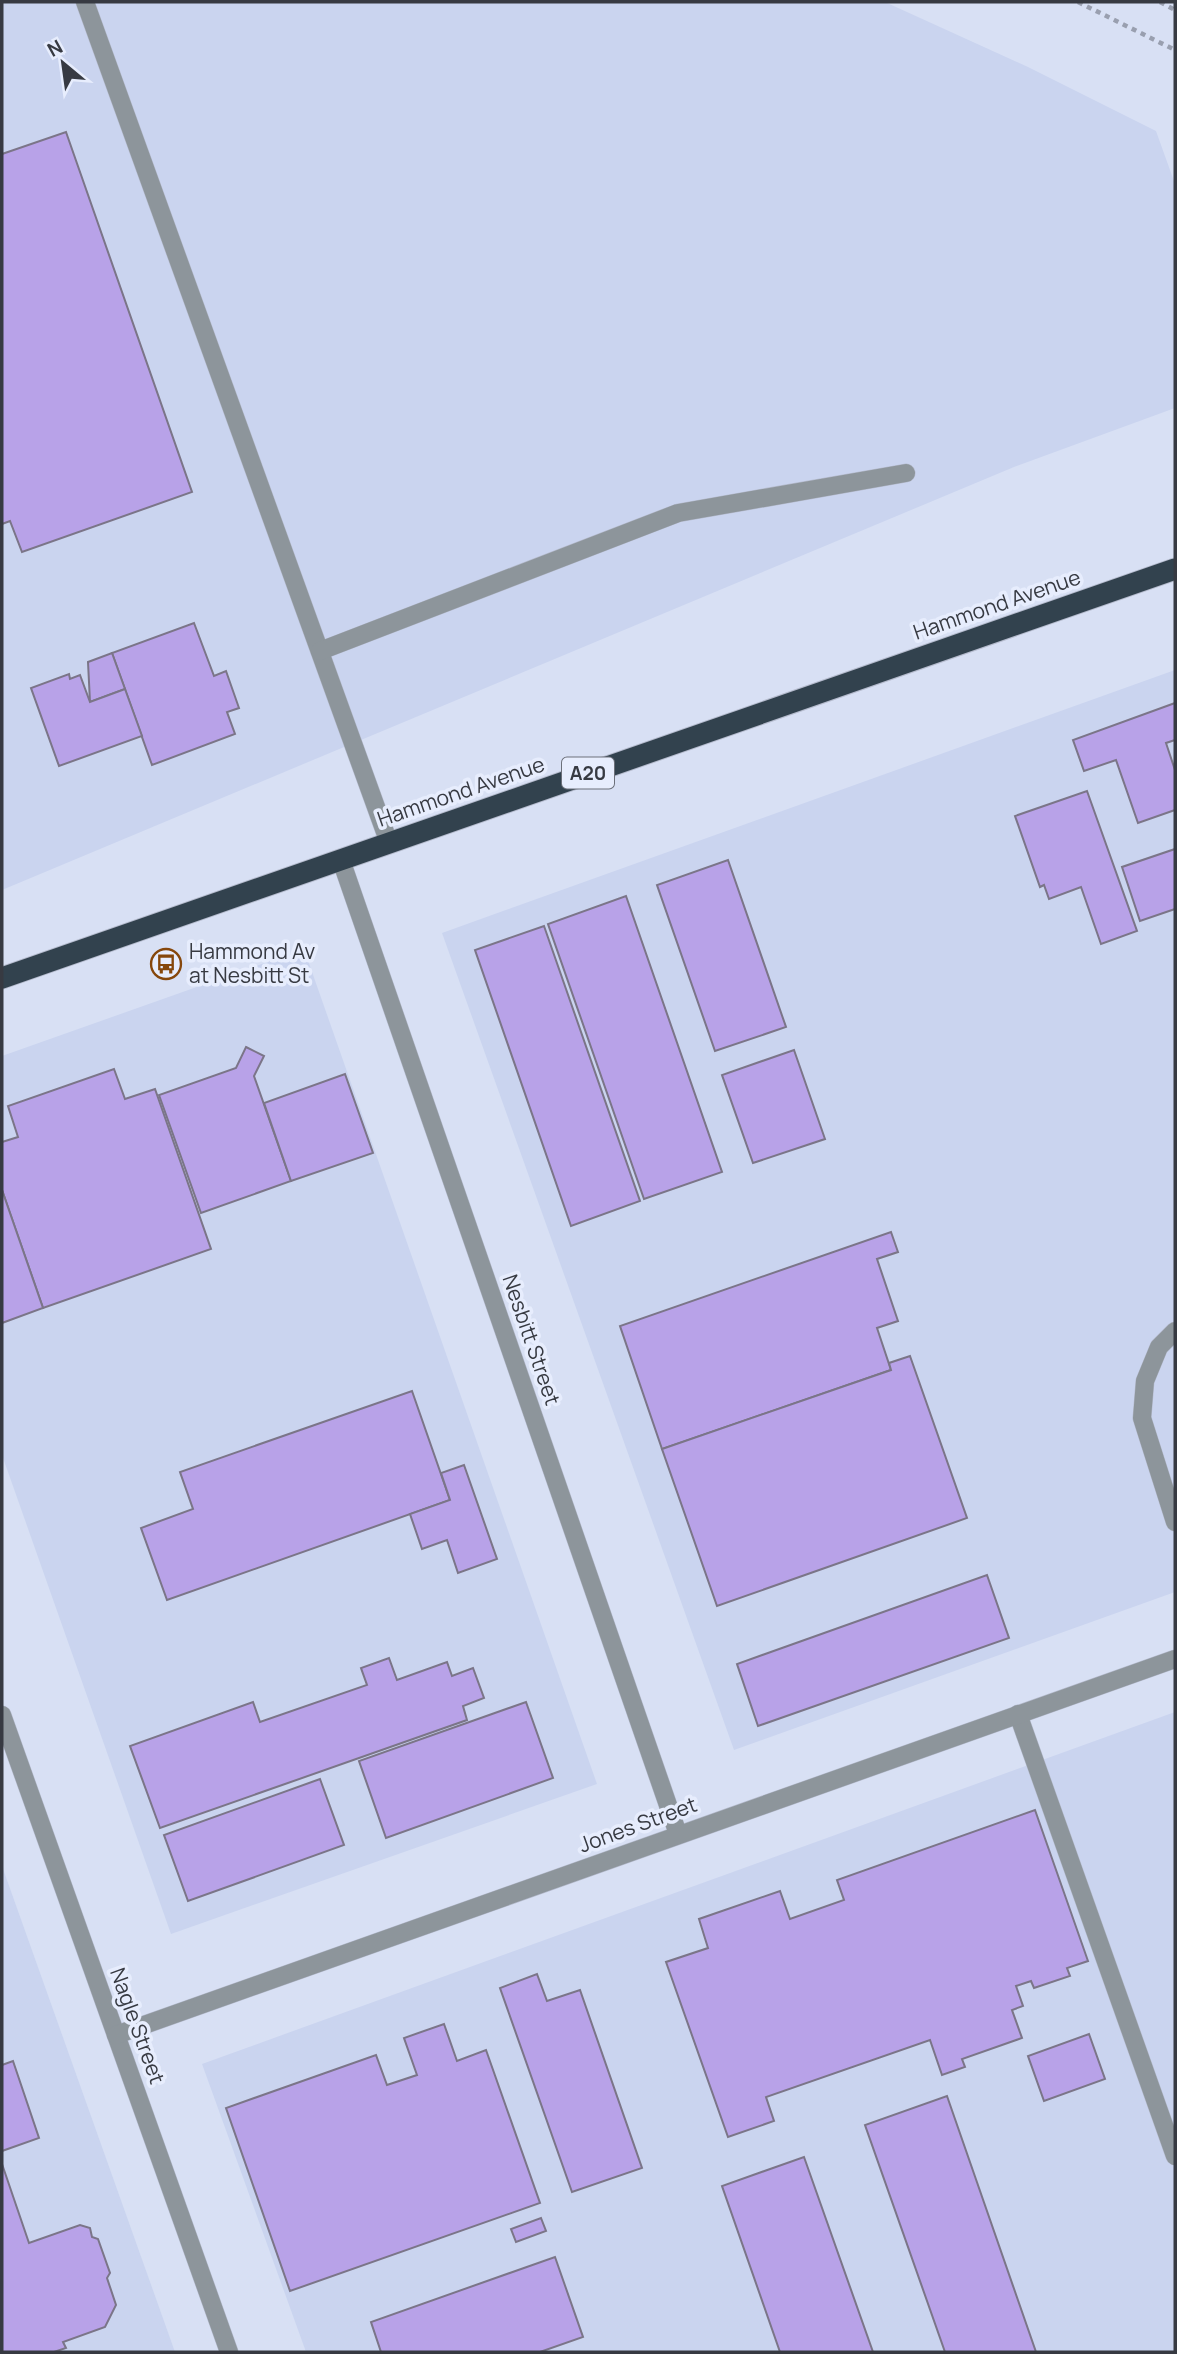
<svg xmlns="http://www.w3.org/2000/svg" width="1177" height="2354" viewBox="0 0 1177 2354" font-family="Manrope,sans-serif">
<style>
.built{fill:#cad4ef}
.building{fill:#b8a2e8;stroke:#7b7588;stroke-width:2}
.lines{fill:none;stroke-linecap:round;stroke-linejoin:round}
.minor-casing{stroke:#b5bbcd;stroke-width:19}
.highway-casing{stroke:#b5bbcd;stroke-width:23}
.path{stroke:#999faf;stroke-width:4.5;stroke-dasharray:5 5;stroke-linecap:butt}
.minor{stroke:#8d959b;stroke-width:18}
.highway{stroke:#32424e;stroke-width:21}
.labels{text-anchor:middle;stroke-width:7;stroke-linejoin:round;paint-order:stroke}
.shield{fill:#e7edfd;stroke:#6c707a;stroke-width:2}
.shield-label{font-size:19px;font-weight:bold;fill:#373a42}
.street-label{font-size:21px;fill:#373a42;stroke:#e7edfd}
.poi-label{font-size:21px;fill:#373a42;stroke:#e7edfd;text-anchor:start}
</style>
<rect width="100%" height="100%" fill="#d8e0f4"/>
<g class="built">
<path d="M2,2H885L1028,67L1156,131L1175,184V408L1014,467L2,890Z"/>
<path d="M1175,670V1592L734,1750L442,933Z"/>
<path d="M304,949L597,1784L171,1934L2,1455V1056Z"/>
<path d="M1175,1712V2352H306L202,2064Z"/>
<path d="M2,1866L175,2352H2Z"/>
</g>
<g class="building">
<path d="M66,132L192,492L22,552L10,521L2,524V154Z"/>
<path d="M194,623L214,676L226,671L239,708L227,712L235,734L152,765L112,653Z"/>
<path d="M112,653L125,689L90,702L88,662Z"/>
<path d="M69,674L70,679L80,675L90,702L125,689L142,736L59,766L31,688Z"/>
<path d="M1175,703V740L1166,743L1175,770V810L1138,823L1116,760L1084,771L1073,740Z"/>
<path d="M1087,791L1137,931L1101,944L1081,887L1049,899L1044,885L1040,887L1015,816Z"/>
<path d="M1175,849V909L1140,921L1122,867Z"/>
<path d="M728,860L786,1027L715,1051L657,885Z"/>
<path d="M626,896L722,1172L644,1199L548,924Z"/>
<path d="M544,926L640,1201L571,1226L475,950Z"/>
<path d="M246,1047L264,1056L254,1076L291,1181L201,1213L159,1095L236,1068Z"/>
<path d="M794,1050L825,1139L753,1163L722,1075Z"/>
<path d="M114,1069L125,1099L155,1089L211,1249L43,1308L2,1190V1142L18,1137L8,1106Z"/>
<path d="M345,1074L373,1153L291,1181L264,1103Z"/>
<path d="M2,1190L43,1308L2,1323Z"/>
<path d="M891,1232L898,1252L877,1259L898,1321L877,1328L891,1370L662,1449L620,1326Z"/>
<path d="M910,1356L967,1518L717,1606L662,1449L891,1370L889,1363Z"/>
<path d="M412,1391L450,1500L167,1600L141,1528L193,1509L180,1472Z"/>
<path d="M464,1465L497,1559L458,1573L447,1540L422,1549L410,1514L450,1500L441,1473Z"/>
<path d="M987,1575L1009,1638L758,1726L737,1664Z"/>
<path d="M389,1658L397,1680L447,1662L452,1676L473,1668L484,1698L463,1706L467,1720L160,1828L130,1746L253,1702L260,1722L367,1685L361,1668Z"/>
<path d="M526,1702L553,1778L386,1838L359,1761Z"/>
<path d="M320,1779L344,1845L188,1901L164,1835Z"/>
<path d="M1035,1810L1088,1961L1067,1968L1070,1976L1034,1988L1031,1981L1016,1986L1023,2006L1012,2010L1022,2038L962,2059L965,2067L942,2075L930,2040L766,2097L774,2121L728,2137L666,1962L708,1948L699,1919L780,1891L790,1919L844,1900L837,1880Z"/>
<path d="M537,1974L547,2001L580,1990L642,2168L572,2192L500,1988Z"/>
<path d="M444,2024L457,2061L486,2050L540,2203L290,2291L226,2108L376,2055L387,2085L417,2075L404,2038Z"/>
<path d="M1089,2034L1105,2079L1044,2101L1028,2056Z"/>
<path d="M13,2061L39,2138L2,2151V2065Z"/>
<path d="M947,2096L1036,2352H945L865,2125Z"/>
<path d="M804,2157L873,2352H780L722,2186Z"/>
<path d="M2,2164L29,2243L80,2225L90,2228L92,2237L98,2239L110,2273L107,2278L116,2305L105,2327L63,2342L66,2348L54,2352H2Z"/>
<path d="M541,2218L546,2231L516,2242L511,2229Z"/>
<path d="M555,2257L583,2337L540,2352H381L371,2322Z"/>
</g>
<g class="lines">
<g class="minor-casing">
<g id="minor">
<path d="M85,2L389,843"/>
<path d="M320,651L678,513L906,473"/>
<path d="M341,860L678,1834"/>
<path d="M1175,1331L1159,1347L1145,1381L1142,1418L1175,1522"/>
<path d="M1018,1714L1175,2156"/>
<path d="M2,1715L229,2352"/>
<path d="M116,2035L1175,1659"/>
</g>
</g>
<g class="highway-casing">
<path id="highway" d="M2,978L1175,569"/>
</g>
<g class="path">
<path d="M1078,2L1175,50"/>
<path d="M1160,2L1175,10"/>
</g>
<use href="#minor" class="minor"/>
<use href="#highway" class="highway"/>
</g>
<defs>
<g id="bus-ring" transform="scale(1.575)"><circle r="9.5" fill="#e7edfd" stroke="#86470b" stroke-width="1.5"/><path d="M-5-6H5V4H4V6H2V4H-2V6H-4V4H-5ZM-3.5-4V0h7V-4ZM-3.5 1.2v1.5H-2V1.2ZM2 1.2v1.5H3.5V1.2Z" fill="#86470b"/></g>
</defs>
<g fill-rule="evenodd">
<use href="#bus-ring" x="166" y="964"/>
</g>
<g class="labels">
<rect class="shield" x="562" y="757.5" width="52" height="31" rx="5"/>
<g class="shield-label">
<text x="588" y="780">A20</text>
</g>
<g class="street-label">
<text transform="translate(997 605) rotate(-19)" y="7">Hammond Avenue</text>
<text transform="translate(461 792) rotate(-19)" y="7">Hammond Avenue</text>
<text transform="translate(531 1340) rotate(71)" y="7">Nesbitt Street</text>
<text transform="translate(638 1825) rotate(-20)" y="7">Jones Street</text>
<text transform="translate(137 2026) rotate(70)" y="7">Nagle Street</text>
</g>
<g class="poi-label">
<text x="189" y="959">Hammond Av<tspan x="189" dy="24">at Nesbitt St</tspan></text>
</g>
</g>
<rect width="1177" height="2354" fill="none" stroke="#373a42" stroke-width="7"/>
<g transform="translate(63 63) rotate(331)" stroke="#e7edfd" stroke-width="5" paint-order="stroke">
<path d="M0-5L12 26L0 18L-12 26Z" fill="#373a42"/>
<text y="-10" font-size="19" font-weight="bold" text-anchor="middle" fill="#373a42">N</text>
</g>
</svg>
